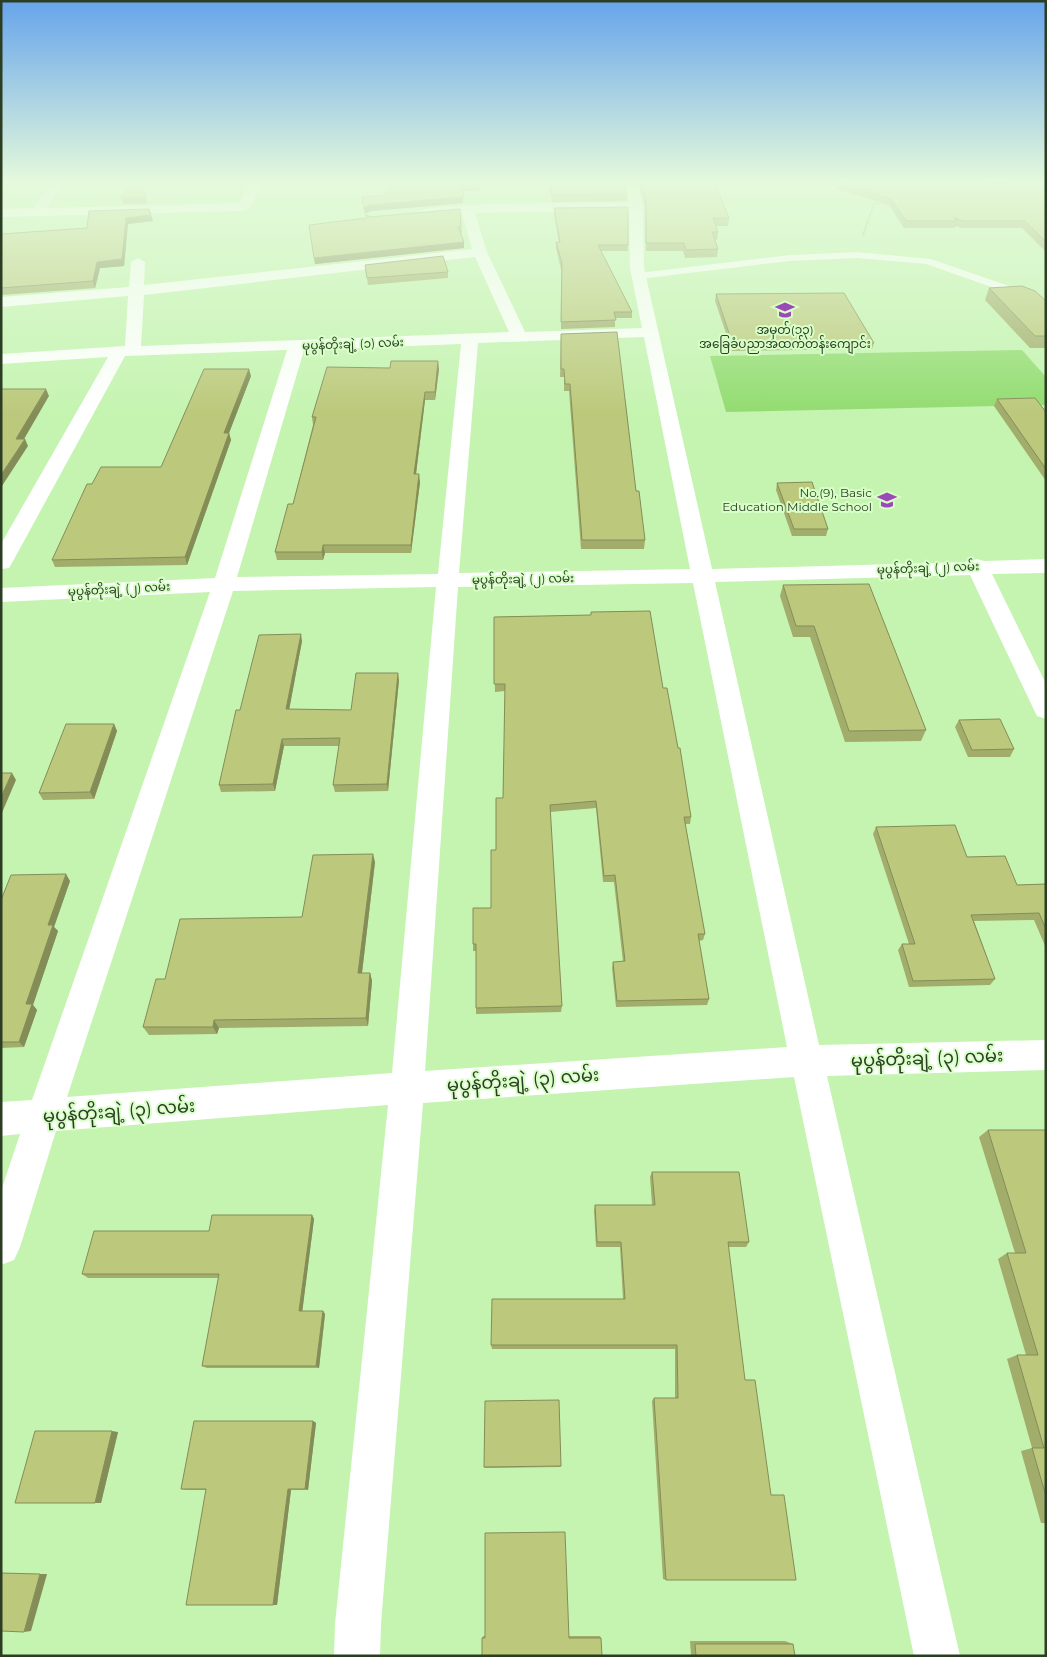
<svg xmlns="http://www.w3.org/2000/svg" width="1047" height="1657" viewBox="0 0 1047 1657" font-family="Montserrat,'Noto Sans Myanmar',sans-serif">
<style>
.green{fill:#93dc71}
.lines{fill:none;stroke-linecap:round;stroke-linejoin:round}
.path{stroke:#87ab78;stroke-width:2;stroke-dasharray:1 1;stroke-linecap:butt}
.lane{fill:#fff;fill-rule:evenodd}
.street{fill:#fff;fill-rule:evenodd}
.wall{fill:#a2ad6b}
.shaded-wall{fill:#848d57}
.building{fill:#bcc97c;stroke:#848d57}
.labels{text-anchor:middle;stroke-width:4;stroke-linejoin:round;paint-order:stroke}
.far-poi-label{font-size:12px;fill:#2b3e23;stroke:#d8ffc8}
.far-street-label{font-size:12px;fill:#2b3e23;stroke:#d8ffc8}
.near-street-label{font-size:18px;fill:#2b3e23;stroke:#d8ffc8}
</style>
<rect width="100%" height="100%" fill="#c5f4b1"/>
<path class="green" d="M1022,350L1046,377V405L726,412L710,356Z"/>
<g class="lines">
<path class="path" d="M863,235L874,204L885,202"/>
<path class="lane" d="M857,252L931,259L1046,299V306L926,264L857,258L790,261L639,279L634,276L639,273L790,255Z"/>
<g class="street">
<path d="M52,181H64L47,208L239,203L250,181H262L251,207L244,211L1,217V209L34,208Z"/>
<path d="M625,181H637L643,207L644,268L712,569L969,562L977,559L984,561L1046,559V573L992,574L1046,684V719L1037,716L1034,710L970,575L715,582L819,1045L1046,1040V1070L827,1076L960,1656H914L794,1077L423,1103L381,1624L380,1656H334L335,1624L388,1105L56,1131L20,1247L14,1260L1,1265V1191L20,1134L1,1136V1102L32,1100L210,592L1,602V588L215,578L287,350L125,356L12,563L9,568L1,569V544L108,357L1,364V354L125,346L128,296L1,307V297L129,287L131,262L138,258L145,262L144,285L472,249L462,213L422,217L415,213C425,201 602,203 629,203ZM629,211L630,268L642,328L525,332L487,252L475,213ZM475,257L509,332L141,346L144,295ZM644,337L690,569L459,573L478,343ZM461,344L438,574L237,577L304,350ZM693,583L787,1047L425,1071L458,587ZM436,587L392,1073L67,1097L233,591Z"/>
</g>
</g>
<g class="wall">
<path d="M142,181L148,204H123L121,198Z"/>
<path d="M480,181L479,191H464L463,203L371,211L365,214L362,203V197L387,195Z"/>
<path d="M548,181H625L627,194V201L552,202Z"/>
<path d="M638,181H714L729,218L728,226H716L718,232L717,240H715L718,249L717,257L685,258L683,251H646L645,207Z"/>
<path d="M838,181L982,184L1046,181V252L1022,228H961L956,226L955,228H904L889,205L836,189Z"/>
<path d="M554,208L628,245V251H601L632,312V318H615V327L561,329V269L556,248V242H559L554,214Z"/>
<path d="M149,209L153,221L128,224L124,266L100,268L95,288L1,295V234L87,228Z"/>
<path d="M460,209L462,233H460L464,242V248L315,264L314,258L367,218L366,215L370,217Z"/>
<path d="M365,265L448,272V278L368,285Z"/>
<path d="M989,288L1046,301V348H1030L985,300Z"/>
<path d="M716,294L874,343L872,349L732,351L715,301Z"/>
<path d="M561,334L636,491L645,540L644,549H581L569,391H564V377H560Z"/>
<path d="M439,369L435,400H425L416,474L420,482L411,553H325L323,560H277L275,552L293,504L313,425L312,417Z"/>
<path d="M251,376L229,433L231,440L187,565L55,567L52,560L92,484L161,467Z"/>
<path d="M997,399L1046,412V481L994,406Z"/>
<path d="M777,483L828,529L826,536H792L776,490Z"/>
<path d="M783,585L926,730L921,741L845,742L810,637H793L780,596Z"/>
<path d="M591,612L663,688L678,748L691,817L690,824H685L705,934L703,940L699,941L709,999L707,1005L616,1007L612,968L613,962H623L614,882H603L596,808L550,812L562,1006L561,1012L476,1014V951H473V944L491,908L496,850L503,798L505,691L495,692L494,617L591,615Z"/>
<path d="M302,641L289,709L351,710L399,680L388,791L335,792L333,785L339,746H284L275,791L221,792L219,785L240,710Z"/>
<path d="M959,720L1014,749L1010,757H968L955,727Z"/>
<path d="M114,724L117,731L94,799L43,800L39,793Z"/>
<path d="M876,827L967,857L1017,885L1046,884V948L1034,920L974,921L995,979L990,985L909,987L898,950L902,944H909L873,834Z"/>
<path d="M375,862L362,973H370L372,981L368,1026L219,1028L217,1034L149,1035L143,1027L165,979L302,917Z"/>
<path d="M70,881L54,927L58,931L33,1005L37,1010L24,1047L1,1048V900Z"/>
<path d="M988,1130H1046V1523H1041L1021,1451L1032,1448L1007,1359L1017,1355H1026L998,1259L1007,1253H1015L979,1137Z"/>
<path d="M652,1172L749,1242L746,1247H728L666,1580L663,1579L652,1401L654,1398H675V1349H492L491,1345L623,1299L620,1247H596L594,1210L595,1205H652L650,1177Z"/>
<path d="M312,1215L314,1219L302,1311H323L325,1314L319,1368H207L202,1366L219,1278H88L82,1274L209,1231Z"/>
<path d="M313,1421L316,1423L308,1490H291L277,1605H273L206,1490H186L181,1489Z"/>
<path d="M118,1432L101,1503H15Z"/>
<path d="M561,1466L560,1467L485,1468L484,1467Z"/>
<path d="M483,1636H600L601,1638H482Z"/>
<path d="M690,1641H785L793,1644L795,1656H691Z"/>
</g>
<g class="shaded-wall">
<path d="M463,185V203L371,211L365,214L364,208L370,205Z"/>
<path d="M151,215L153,221L128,224L124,266L100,268L95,288L93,281L97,262L126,218Z"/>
<path d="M464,242V248L315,264L314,258Z"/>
<path d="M438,361L439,369L435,400V392Z"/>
<path d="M249,369L251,376L229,433L231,440L187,565L185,557L224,433Z"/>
<path d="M46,389L49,396L20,446L16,439Z"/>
<path d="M425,392V400L415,482L414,474Z"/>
<path d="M25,439L28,446L2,486L1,475Z"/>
<path d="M419,474L420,482L411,553V545Z"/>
<path d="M323,545L325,553L323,560L322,552Z"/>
<path d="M301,634L302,641L288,716L286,709Z"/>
<path d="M398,673L399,680L388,791L387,784Z"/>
<path d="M114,724L117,731L94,799L90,792Z"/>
<path d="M282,739L284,746L275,791L273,784Z"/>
<path d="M12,773L16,780L1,815V797Z"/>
<path d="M373,854L375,862L361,981L358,973Z"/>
<path d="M66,874L70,881L54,927L58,931L33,1005L37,1010L24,1047L19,1042L26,1004L48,925Z"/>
<path d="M370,973L372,981L368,1026L366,1018Z"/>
<path d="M214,1020L219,1028L217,1034L213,1027Z"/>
<path d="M312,1215L314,1219L302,1314L299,1311Z"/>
<path d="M323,1311L325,1314L319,1368L316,1366Z"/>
<path d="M313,1421L316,1423L308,1490L305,1489Z"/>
<path d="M112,1431L118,1432L101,1503H95Z"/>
<path d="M288,1489L291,1490L277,1605H273Z"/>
<path d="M40,1574H47L31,1631L24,1632Z"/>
</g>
<g class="building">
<path d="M131,181H142L146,198H121Z"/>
<path d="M392,181H479V185H463V197L370,205L364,208L362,197L387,195Z"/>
<path d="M550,181H625L627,194L552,195Z"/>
<path d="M641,181H714L729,218H713L718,232H712L718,249L686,250L684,243H646V199Z"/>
<path d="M838,181H974L982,184L1046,181V242L1025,221H964L954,218L957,221H906L891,199L838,182Z"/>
<path d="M628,207V245H598L632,312H614L616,320L561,322L562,263L556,242H560L554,208Z"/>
<path d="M149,209L151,215L126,218L122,259L97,262L93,281L1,288V234L87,228L89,211Z"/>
<path d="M460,209L461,227H458L464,242L314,258L309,225L367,218L366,215L370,217Z"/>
<path d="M443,256L448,272L367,278L365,265Z"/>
<path d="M1022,286L1035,291L1046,301V336H1035L989,288Z"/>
<path d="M844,293L874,343L733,345L716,294Z"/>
<path d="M617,332L636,491H639L645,540H582L570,384H565L564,369H561V334Z"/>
<path d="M391,361H438L435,392H425L414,474H419L411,545H323L322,552H275L288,504H293L316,417H312L327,367L390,368Z"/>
<path d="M204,369H249L224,433H229L185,557L52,560L87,484H92L101,467H161Z"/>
<path d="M1,389H46L16,439H25L1,475Z"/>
<path d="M1035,398L1046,412V469L997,399Z"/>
<path d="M812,482L828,529H794L777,483Z"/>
<path d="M869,584L926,730L849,731L814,626H796L783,585Z"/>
<path d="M650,611L663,688H667L678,748H680L691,817H684L705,934H698L709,999L617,1001L613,962L625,961L615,875L604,876L596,801L550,805L562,1006L476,1008V944H473V908H491V850H496V798H503L505,684H494V617L591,615V612Z"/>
<path d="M301,634L286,709L351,710L356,673H398L387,784L333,785L340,738L282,739L273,784L219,785L236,710H240L259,635Z"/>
<path d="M1000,719L1014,749L972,750L959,720Z"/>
<path d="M66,724H114L90,792L39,793Z"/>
<path d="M1,773H12L1,797Z"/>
<path d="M955,825L967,857L1005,856L1017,885L1046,884V929L1039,913L971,915L995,979L913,981L902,944H915L876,827Z"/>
<path d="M373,854L358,973H370L366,1018L214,1020L213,1027H143L156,979H165L180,919L302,917L313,855Z"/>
<path d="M66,874L48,925H53L26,1004H32L19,1042H1V900L11,875Z"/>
<path d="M988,1130H1046V1496L1032,1448H1044L1017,1355H1038L1007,1253H1026Z"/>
<path d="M652,1172H739L749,1242H728L745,1380H755L771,1495H784L796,1580H666L654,1398H678L677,1345H491L492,1299H625L621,1242H597L595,1205H655Z"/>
<path d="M212,1215H312L299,1311H323L316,1366H202L219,1274H82L94,1231H209Z"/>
<path d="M559,1400L561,1466L484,1467L485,1401Z"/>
<path d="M194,1421H313L305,1489H288L273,1605H186L206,1489H181Z"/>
<path d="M35,1431H112L95,1503H15Z"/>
<path d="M565,1532L569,1638H601L602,1656H482V1638H485V1533Z"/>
<path d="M1,1573L40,1574L24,1632L1,1631Z"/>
<path d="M695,1644H793L795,1656H696Z"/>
</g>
<linearGradient id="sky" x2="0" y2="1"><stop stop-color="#66a4eb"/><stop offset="0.44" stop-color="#e5fadc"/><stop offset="1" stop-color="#e5fadc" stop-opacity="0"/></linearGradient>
<rect width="1047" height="413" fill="url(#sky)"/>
<defs>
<g id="school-bare" transform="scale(1.5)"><path d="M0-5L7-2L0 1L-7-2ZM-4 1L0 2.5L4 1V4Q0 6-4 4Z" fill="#9c49b8" stroke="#d8ffc8" stroke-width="2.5" paint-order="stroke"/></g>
</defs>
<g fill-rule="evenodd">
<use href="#school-bare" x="785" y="310"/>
<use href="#school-bare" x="887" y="500"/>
</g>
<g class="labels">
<g class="far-poi-label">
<text x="785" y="334">အမှတ်(၁၃)<tspan x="785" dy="14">အခြေခံပညာအထက်တန်းကျောင်း</tspan></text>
<text x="872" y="497" text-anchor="end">No.(9), Basic<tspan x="872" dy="14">Education Middle School</tspan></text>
</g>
<g class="far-street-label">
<text transform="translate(353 344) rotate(-2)" y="4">မုပွန်တိုးချဲ့ (၁) လမ်း</text>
<text transform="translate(928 568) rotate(-2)" y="4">မုပွန်တိုးချဲ့ (၂) လမ်း</text>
<text transform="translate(523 579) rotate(-1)" y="4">မုပွန်တိုးချဲ့ (၂) လမ်း</text>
<text transform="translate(119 589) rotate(-3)" y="4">မုပွန်တိုးချဲ့ (၂) လမ်း</text>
</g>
<g class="near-street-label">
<text transform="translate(927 1058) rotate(-2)" y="6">မုပွန်တိုးချဲ့ (၃) လမ်း</text>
<text transform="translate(523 1080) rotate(-4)" y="6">မုပွန်တိုးချဲ့ (၃) လမ်း</text>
<text transform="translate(119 1111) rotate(-4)" y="6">မုပွန်တိုးချဲ့ (၃) လမ်း</text>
</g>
</g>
<rect width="1047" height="1657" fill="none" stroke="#2b3e23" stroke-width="5"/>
</svg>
